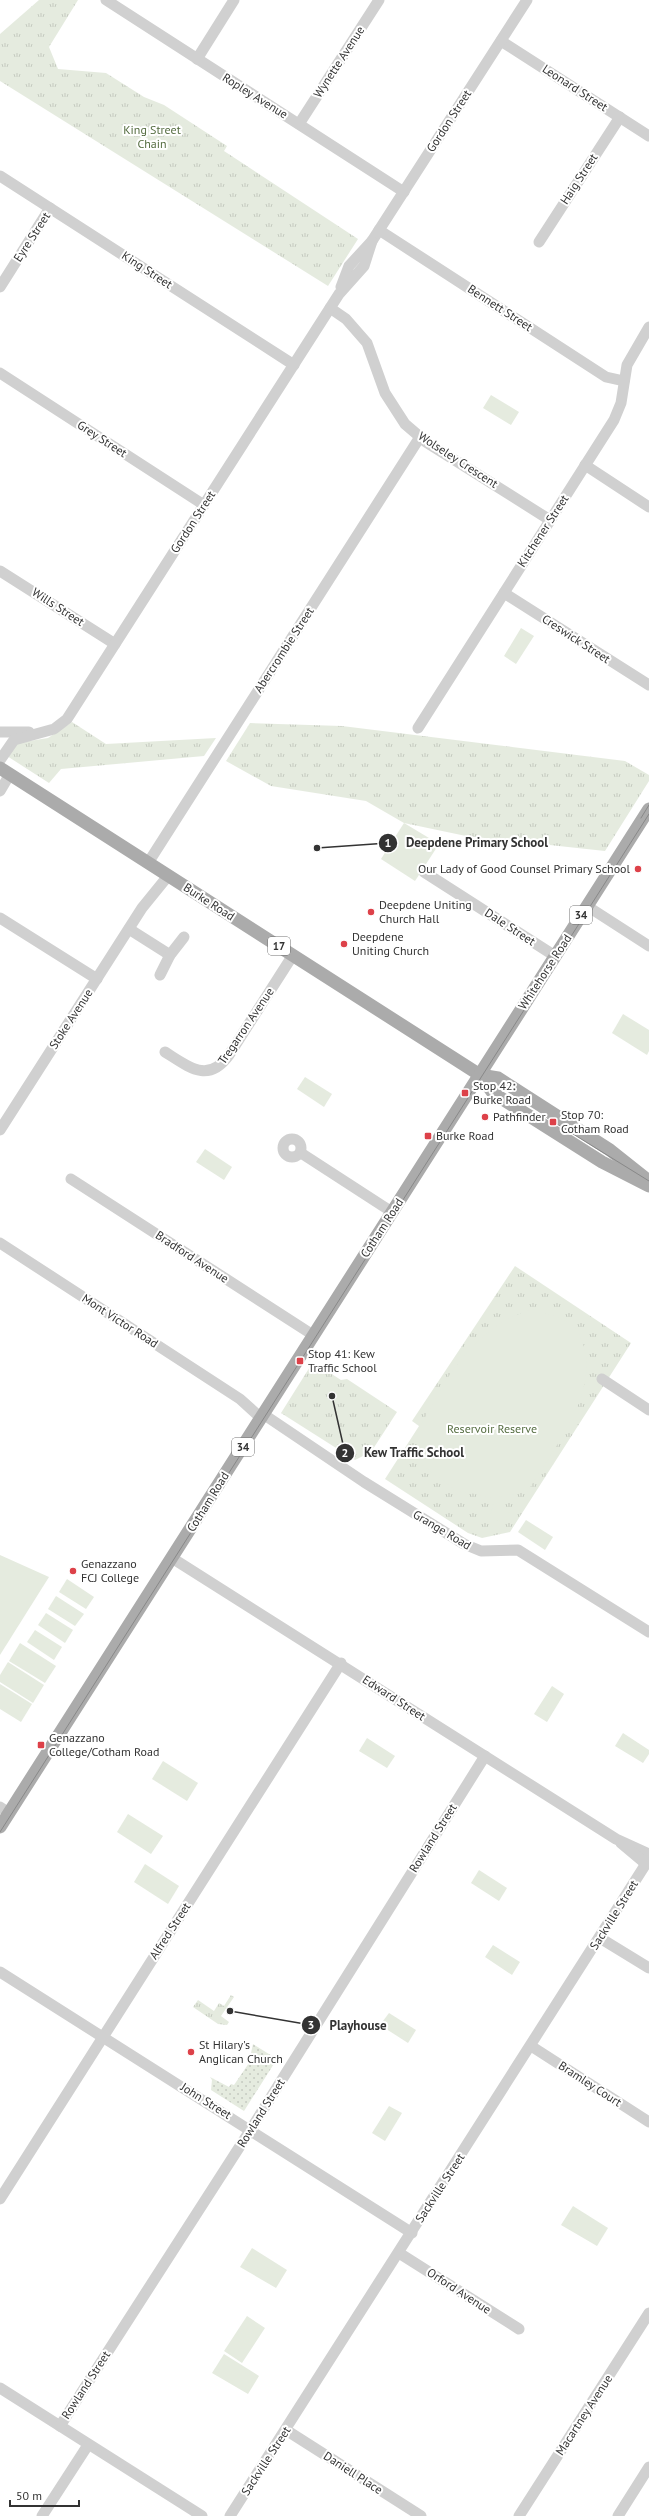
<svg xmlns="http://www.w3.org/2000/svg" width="649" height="2516" viewBox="0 0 649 2516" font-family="'PT Sans',sans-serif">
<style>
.grass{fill:url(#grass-dots)}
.park{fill:url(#park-tufts)}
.pitch{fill:#e5ebdf}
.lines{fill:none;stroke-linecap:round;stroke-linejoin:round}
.minor{stroke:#d0d0d0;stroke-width:11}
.major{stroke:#ababab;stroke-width:13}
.tram{stroke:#888;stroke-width:1}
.poi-dot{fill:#dd4149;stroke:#fff;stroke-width:1.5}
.labels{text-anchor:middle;stroke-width:4;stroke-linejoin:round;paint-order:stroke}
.shield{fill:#fff;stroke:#707070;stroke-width:1}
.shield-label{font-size:11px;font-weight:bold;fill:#333}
.street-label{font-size:12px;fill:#333;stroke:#fff}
.park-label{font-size:12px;fill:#556d41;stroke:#fff}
.poi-label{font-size:12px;fill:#333;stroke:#fff;text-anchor:start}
.leader{fill:none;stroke:#333;stroke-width:1.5}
.callout-dot{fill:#333;stroke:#fff;stroke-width:1.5}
.mark-label{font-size:12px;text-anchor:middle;font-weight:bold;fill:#fff}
.callout-label{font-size:13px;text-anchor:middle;font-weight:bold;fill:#333;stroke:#fff;stroke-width:4;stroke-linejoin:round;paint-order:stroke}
</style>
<defs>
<pattern id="grass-dots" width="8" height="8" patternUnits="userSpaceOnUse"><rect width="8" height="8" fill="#e5ebdf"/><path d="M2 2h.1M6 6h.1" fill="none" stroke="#c5cac0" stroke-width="1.8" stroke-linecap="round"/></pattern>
<pattern id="park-tufts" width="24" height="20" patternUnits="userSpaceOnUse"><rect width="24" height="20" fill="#e5ebdf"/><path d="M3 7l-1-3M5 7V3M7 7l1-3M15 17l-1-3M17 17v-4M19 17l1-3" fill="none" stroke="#c5cac0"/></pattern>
</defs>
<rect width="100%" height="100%" fill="#fff"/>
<path class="grass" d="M253,2044L277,2059L244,2111L211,2090L212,2080L210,2077L229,2087L231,2084L234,2085L249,2063L251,2064L256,2056L251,2053Z"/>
<g class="park">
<path d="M39,0H78L49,47L58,69L106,73L144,97L164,105L227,146L224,151L358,239L328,286L0,81V34Z"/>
<path d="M72,722L106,744L216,738L204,756L61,769L49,783L7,756L17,743L48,738Z"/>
<path d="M250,723L342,726L625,761L649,775V781L605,851L466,836L404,823L366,801L271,786L226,761Z"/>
<path d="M515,1266L631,1343L510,1532L482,1538L468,1533L385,1479L419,1426L412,1421Z"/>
<path d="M313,1362L341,1380L347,1379L397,1412L371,1452L355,1460L281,1413Z"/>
<path d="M231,1995L234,1997L221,2016L229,2022L227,2025L218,2024L193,2007L198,2000L214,2011L219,2003L224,2006Z"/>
</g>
<g class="pitch">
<path d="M491,395L519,412L511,425L483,408Z"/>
<path d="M521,628L534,636L516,664L504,656Z"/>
<path d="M404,823L439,844L415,881L381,859Z"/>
<path d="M623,1014L649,1030V1051L647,1055L612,1033Z"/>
<path d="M305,1077L332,1094L324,1107L297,1089Z"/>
<path d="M205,1149L232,1167L224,1180L196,1162Z"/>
<path d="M534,1309C547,1314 565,1318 575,1328C578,1330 580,1337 582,1341C602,1391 552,1450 528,1491L495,1498L455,1490L420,1463C419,1454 416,1438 419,1430C422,1421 428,1413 432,1405C454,1363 486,1321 534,1309Z"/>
<path d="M493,1504L510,1509L506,1523L490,1518Z"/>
<path d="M526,1520L553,1537L545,1550L518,1532Z"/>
<path d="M0,1555L49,1577L0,1655Z"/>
<path d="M67,1579L94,1597L86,1609L59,1592Z"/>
<path d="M56,1596L84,1614L75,1626L48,1609Z"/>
<path d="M46,1613L73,1630L65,1643L38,1625Z"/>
<path d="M35,1630L62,1647L54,1660L27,1642Z"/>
<path d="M20,1643L56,1666L45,1683L9,1661Z"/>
<path d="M8,1662L44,1685L33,1703L0,1682V1675Z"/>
<path d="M0,1684L32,1704L21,1722L0,1709Z"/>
<path d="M552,1686L564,1694L547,1722L534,1714Z"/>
<path d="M623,1733L649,1750V1754L643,1763L615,1746Z"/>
<path d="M367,1738L395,1756L387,1768L359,1751Z"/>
<path d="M163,1761L198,1783L187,1801L152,1779Z"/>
<path d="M128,1814L163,1836L151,1854L117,1832Z"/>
<path d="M145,1864L179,1886L168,1904L134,1882Z"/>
<path d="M479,1870L507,1888L499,1901L471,1883Z"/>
<path d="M493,1945L520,1962L512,1975L485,1957Z"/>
<path d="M389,2013L416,2030L408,2043L380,2025Z"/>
<path d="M389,2106L402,2113L385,2141L372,2133Z"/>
<path d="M573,2206L608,2228L597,2246L561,2225Z"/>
<path d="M252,2248L287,2270L276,2288L240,2267Z"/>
<path d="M247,2316L265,2328L242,2363L224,2351Z"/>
<path d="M224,2354L259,2376L248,2394L212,2373Z"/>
</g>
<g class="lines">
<g class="minor">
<path d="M106,0L404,192"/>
<path d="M501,41L649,136"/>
<path d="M197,59L234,0"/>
<path d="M299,124L379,0"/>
<path d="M0,176L294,365"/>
<path d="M379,230L606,377L624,381"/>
<path d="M539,242L620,117"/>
<path d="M0,287L50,208"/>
<path d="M341,287L349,266L372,241L527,0"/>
<path d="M330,308L346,319L367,343L385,393L405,424L426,442L550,520"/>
<path d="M0,373L204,505"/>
<path d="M585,465L649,507"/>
<path d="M0,571L115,644"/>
<path d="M504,593L649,685"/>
<path d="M418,728L614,420L621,403L627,365L649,327"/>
<path d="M0,732H29"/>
<path d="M0,760L14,740L54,729L67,719L339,294L364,266L372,241"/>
<path d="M0,791L10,774"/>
<path d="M148,863L420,437"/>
<path d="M424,872L555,956"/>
<path d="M587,906L649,946"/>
<path d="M0,918L97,979"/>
<path d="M129,929L170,955"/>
<path d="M160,975L170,955L184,937"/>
<path d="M165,1052C189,1067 208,1084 229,1055L293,955"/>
<path d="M0,1130L142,908L168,876"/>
<circle cx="292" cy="1148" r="9"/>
<path d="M301,1153L392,1212"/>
<path d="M71,1179L313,1335"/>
<path d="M0,1243L240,1399L261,1418"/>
<path d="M602,1379L649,1410"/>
<path d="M263,1414L364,1482L464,1544L481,1551L518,1550L649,1632"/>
<path d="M172,1558L616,1839L649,1854"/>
<path d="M0,1807L9,1813"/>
<path d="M621,1843L646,1864"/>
<path d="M600,1938L649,1968"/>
<path d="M0,1972L412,2233"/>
<path d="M531,2046L649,2122"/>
<path d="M0,2199L341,1663"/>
<path d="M399,2253L519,2329"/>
<path d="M0,2388L202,2516"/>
<path d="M60,2426L251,2129L485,1756"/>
<path d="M286,2430L421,2516"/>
<path d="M42,2516L88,2445"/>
<path d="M230,2516L649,1859"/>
<path d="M519,2516L649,2313"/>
<path d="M618,2516L649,2467"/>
</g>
<g class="major">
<path d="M0,768L480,1075L498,1078L610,1150L649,1181"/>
<path d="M480,1075L493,1093L602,1162L649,1186"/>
<path d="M0,1827L649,809"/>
</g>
<g class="tram">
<path d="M641,818L649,805"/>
<path d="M544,1116L649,1181"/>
<path d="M0,1832L649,814"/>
</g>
</g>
<g class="poi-dot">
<circle cx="638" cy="869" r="4"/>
<circle cx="371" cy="912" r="4"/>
<circle cx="344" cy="944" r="4"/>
<rect x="461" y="1089" width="8" height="8" rx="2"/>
<circle cx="485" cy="1117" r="4"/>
<rect x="549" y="1118" width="8" height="8" rx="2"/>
<rect x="424" y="1132" width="8" height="8" rx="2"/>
<rect x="296" y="1357" width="8" height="8" rx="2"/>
<circle cx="73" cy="1571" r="4"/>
<rect x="37" y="1741" width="8" height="8" rx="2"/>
<circle cx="191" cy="2052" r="4"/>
</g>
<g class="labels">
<g class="shield">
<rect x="570" y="906" width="22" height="18" rx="3"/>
<rect x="268" y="937" width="22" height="18" rx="3"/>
<rect x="232" y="1438" width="22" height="18" rx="3"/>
</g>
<g class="shield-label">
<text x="581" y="919">34</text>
<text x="279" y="950">17</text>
<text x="243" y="1451">34</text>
</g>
<g class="street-label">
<text transform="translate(339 62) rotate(-57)" y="4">Wynette Avenue</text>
<text transform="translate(575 88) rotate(33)" y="4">Leonard Street</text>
<text transform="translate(255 96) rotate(32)" y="4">Ropley Avenue</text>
<text transform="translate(449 121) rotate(-57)" y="4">Gordon Street</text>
<text transform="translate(579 179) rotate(-57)" y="4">Haig Street</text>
<text transform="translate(32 237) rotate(-57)" y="4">Eyre Street</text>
<text transform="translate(147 270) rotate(33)" y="4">King Street</text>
<text transform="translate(500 308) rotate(33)" y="4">Bennett Street</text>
<text transform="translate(102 439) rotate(33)" y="4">Grey Street</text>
<text transform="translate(458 460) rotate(33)" y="4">Wolseley Crescent</text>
<text transform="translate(193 522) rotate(-57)" y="4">Gordon Street</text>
<text transform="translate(543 531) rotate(-57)" y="4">Kitchener Street</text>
<text transform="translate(58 607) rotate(33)" y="4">Wills Street</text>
<text transform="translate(576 639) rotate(33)" y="4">Creswick Street</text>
<text transform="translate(284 650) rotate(-57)" y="4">Abercrombie Street</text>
<text transform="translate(209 902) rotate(33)" y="4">Burke Road</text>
<text transform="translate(510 927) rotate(33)" y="4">Dale Street</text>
<text transform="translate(545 972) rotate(-57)" y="4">Whitehorse Road</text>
<text transform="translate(71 1019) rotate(-57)" y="4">Stoke Avenue</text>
<text transform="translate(246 1026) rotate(-56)" y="4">Tregarron Avenue</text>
<text transform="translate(382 1228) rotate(-57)" y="4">Cotham Road</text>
<text transform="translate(192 1257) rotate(33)" y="4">Bradford Avenue</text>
<text transform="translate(120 1321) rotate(33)" y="4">Mont Victor Road</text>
<text transform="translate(208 1502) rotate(-58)" y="4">Cotham Road</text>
<text transform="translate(442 1530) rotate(31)" y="4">Grange Road</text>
<text transform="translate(394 1698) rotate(33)" y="4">Edward Street</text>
<text transform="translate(433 1838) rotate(-58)" y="4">Rowland Street</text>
<text transform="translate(614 1915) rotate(-58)" y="4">Sackville Street</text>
<text transform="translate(170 1931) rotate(-57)" y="4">Alfred Street</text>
<text transform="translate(590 2084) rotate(33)" y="4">Bramley Court</text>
<text transform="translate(206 2101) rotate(32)" y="4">John Street</text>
<text transform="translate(261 2113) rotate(-58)" y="4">Rowland Street</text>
<text transform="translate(440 2188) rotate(-57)" y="4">Sackville Street</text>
<text transform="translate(459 2291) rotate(33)" y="4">Orford Avenue</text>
<text transform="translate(86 2385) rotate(-57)" y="4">Rowland Street</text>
<text transform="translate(584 2415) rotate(-57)" y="4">Macartney Avenue</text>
<text transform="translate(266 2461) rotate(-57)" y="4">Sackville Street</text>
<text transform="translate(353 2473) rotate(33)" y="4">Daniell Place</text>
</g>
<g class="park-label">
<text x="152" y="134">King Street<tspan x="152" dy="14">Chain</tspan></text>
<text x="492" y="1433">Reservoir Reserve</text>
</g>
<g class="poi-label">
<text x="630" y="873" text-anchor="end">Our Lady of Good Counsel Primary School</text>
<text x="379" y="909">Deepdene Uniting<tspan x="379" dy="14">Church Hall</tspan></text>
<text x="352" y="941">Deepdene<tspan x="352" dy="14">Uniting Church</tspan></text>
<text x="473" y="1090">Stop 42:<tspan x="473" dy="14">Burke Road</tspan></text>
<text x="561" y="1119">Stop 70:<tspan x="561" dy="14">Cotham Road</tspan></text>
<text x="493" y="1121">Pathfinder</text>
<text x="436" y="1140">Burke Road</text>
<text x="308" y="1358">Stop 41: Kew<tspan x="308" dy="14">Traffic School</tspan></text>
<text x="81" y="1568">Genazzano<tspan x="81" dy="14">FCJ College</tspan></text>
<text x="49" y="1742">Genazzano<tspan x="49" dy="14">College/Cotham Road</tspan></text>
<text x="199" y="2049">St Hilary's<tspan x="199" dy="14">Anglican Church</tspan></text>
</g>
</g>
<path class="leader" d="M317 848L388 843M332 1396L345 1453M230 2011L311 2025"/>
<g class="callout-dot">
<circle cx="317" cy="848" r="4"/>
<circle cx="332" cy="1396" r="4"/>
<circle cx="230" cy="2011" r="4"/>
<circle cx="388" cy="843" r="10"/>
<circle cx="345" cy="1453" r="10"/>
<circle cx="311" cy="2025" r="10"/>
</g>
<g class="mark-label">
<text x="388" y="847">1</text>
<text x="345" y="1457">2</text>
<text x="311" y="2029">3</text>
</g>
<g class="callout-label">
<text x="477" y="847">Deepdene Primary School</text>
<text x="414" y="1457">Kew Traffic School</text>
<text x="358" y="2030">Playhouse</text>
</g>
<path d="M10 2500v6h69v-6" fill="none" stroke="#333333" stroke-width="2"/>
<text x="16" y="2500" font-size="12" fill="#333333" stroke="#ffffff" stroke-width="3" paint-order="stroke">50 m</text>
</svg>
